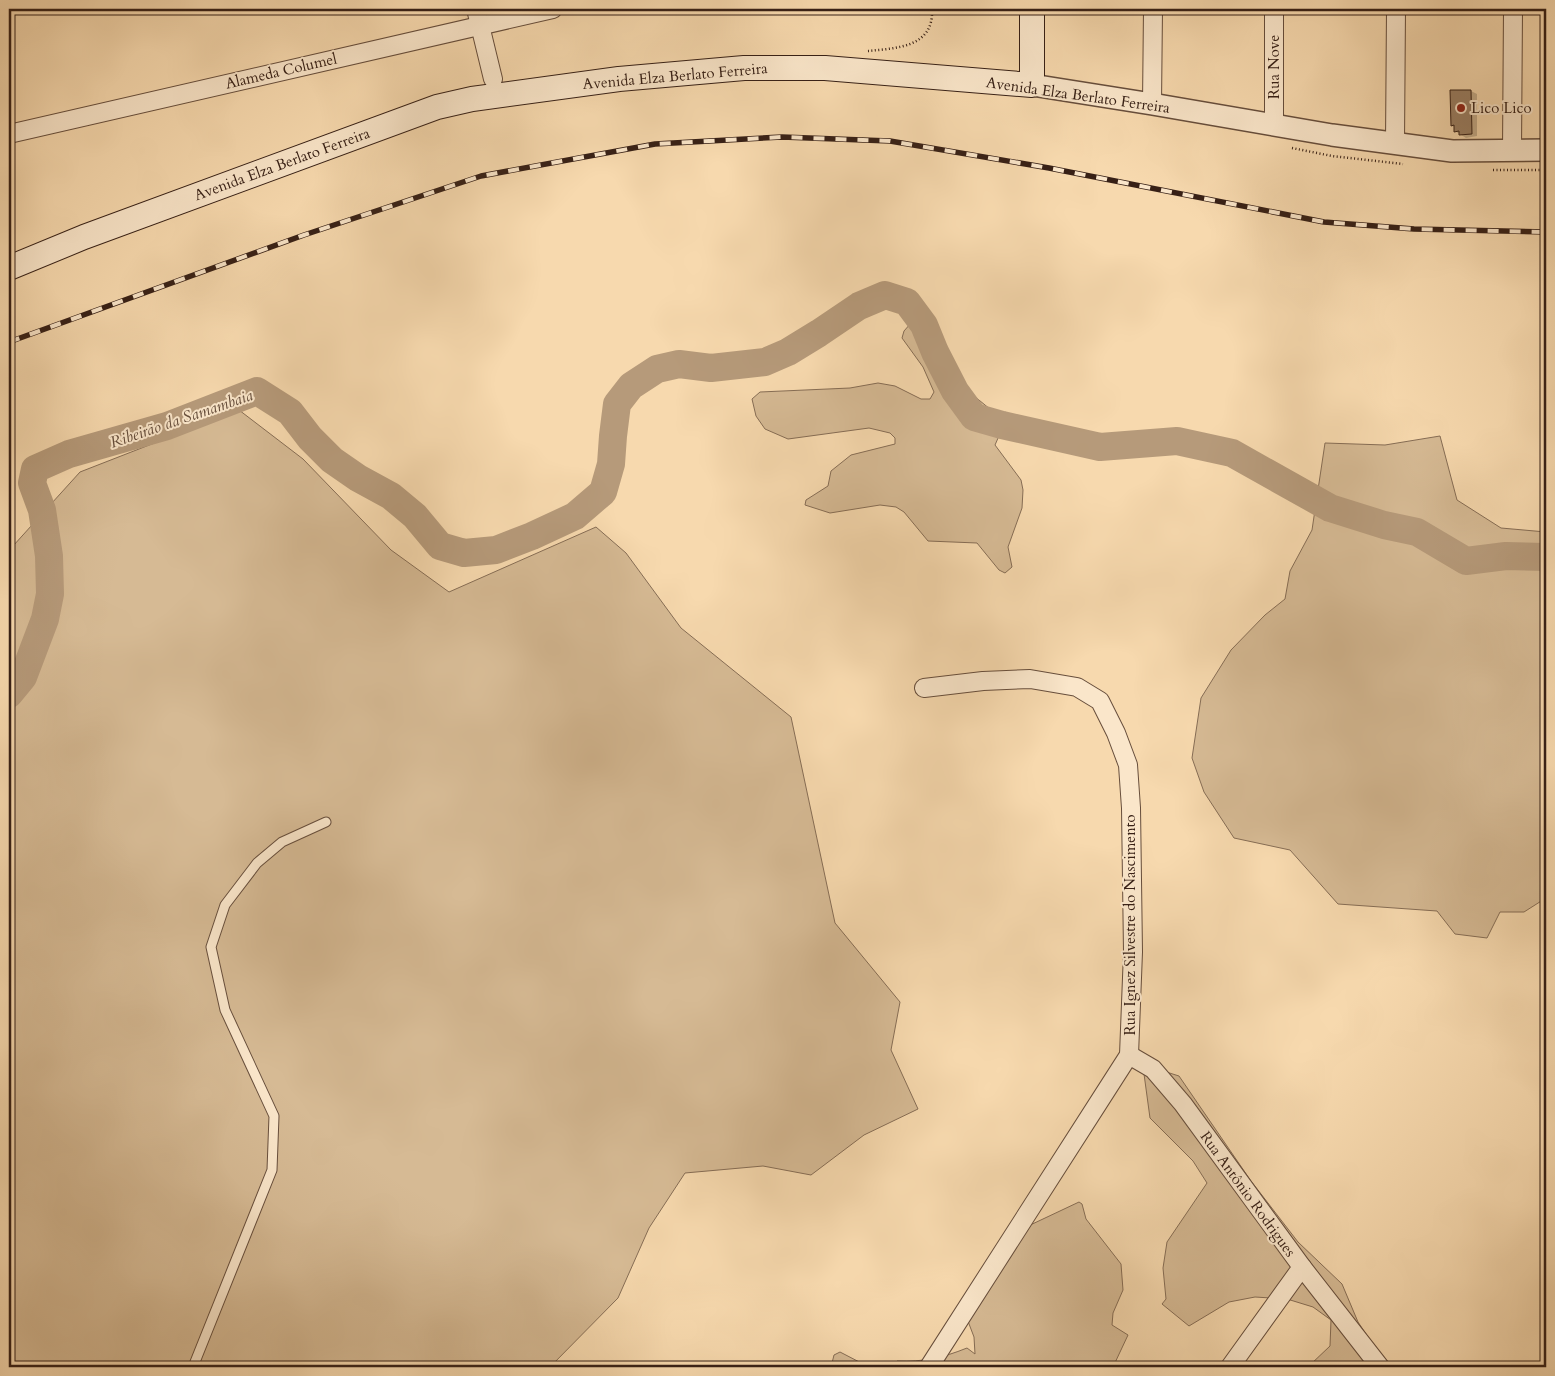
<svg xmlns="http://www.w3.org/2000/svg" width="1555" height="1376" viewBox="0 0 1555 1376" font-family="Cardo,serif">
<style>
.green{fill:#d6ba94;stroke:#866d55}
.shadow{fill:#0003}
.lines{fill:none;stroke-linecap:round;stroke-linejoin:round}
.river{stroke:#b69a7a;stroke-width:28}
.building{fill:#9b8065;stroke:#372016}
.service-casing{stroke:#674e3c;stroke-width:11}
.minor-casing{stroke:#674e3c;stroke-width:20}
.tertiary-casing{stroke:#674e3c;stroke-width:24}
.secondary-casing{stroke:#372016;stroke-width:26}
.path{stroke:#372016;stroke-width:2.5;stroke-dasharray:1 2.5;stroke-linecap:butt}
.service{stroke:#fae6ca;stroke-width:9}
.minor{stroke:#fae6ca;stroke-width:18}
.tertiary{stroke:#fae6ca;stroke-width:21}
.secondary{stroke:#fae6ca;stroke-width:24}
.rail-casing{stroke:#372016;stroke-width:5.5}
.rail{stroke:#fae6ca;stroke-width:4;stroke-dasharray:11;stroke-linecap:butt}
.poi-dot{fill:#8f2418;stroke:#fae6ca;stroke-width:2}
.labels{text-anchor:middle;stroke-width:4;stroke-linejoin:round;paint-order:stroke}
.street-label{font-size:15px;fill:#372016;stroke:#fae6ca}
.poi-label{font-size:15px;fill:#372016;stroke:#fae6ca;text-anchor:start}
.water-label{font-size:16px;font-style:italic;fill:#634b39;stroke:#fae6ca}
</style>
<rect width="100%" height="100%" fill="#f7d9ae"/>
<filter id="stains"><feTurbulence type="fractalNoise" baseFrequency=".004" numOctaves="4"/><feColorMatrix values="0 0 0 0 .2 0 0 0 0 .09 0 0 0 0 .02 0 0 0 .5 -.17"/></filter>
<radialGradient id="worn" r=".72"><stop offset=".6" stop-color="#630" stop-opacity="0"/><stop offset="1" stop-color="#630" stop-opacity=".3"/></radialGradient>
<g class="green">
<path d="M911,323L925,332L957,382L996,414L1002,421V429L995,445L1021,480L1023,490L1022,508L1008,547L1012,567L1005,573L999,570L977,543L928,541L904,512L896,507L880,505L830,513L805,505L806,500L828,486L831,471L851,455L895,444V438L890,433L869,428L788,439L765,429L756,416L752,399L760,392L850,388L878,383L895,386L921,399H930L934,392L923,367L902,338L904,331Z"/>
<path d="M239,410L303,459L391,550L449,592L596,527L626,553L681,628L791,717L835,923L900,1002L891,1050L918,1109L864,1135L811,1175L763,1166L685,1173L649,1228L618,1298L550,1367H9V557L13,546L80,472Z"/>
<path d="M1440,436L1457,500L1501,528L1546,532V898L1524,912H1500L1487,938L1455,934L1437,911L1338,904L1290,850L1234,838L1204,792L1192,758L1201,698L1231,650L1265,615L1285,599L1290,571L1312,530L1325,443L1385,445Z"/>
<path d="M1160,1070L1179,1076L1251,1181L1298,1242L1342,1284L1358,1322L1388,1367H1280L1310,1365L1330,1346L1331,1320L1313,1307L1287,1299L1255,1297L1229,1302L1189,1326L1162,1304L1166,1299L1163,1268L1167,1242L1207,1183L1193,1161L1150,1118L1144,1074Z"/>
<path d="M1079,1202L1082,1204L1086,1219L1121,1264L1123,1290L1113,1313L1112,1325L1128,1335L1113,1367H891L897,1361C924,1362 942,1358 967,1348L975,1354L974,1337L966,1316L1026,1227Z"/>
<path d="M840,1352L869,1367H834L832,1363L834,1355Z"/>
</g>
<path class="shadow" d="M1471,91L1477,94V136L1466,138L1455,131V127L1452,126Z"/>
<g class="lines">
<path class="river" d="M9,694L23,677L45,619L50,594L49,556L42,510L32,483L35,469L69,454L167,426L257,391L290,412L310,438L332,460L358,478L391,496L415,516L440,546L464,553L496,550L532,536L575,516L603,492L611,464L613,436L617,404L631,386L657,369L679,364L711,368L765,362L788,352L819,333L859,306L885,295L907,302L924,325L935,352L955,391L974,417L1002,425L1100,447L1177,441L1232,453L1330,508L1384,525L1417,532L1466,561L1506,556L1546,557"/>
</g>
<path class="building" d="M1450,90H1471L1472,134L1459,135V131L1454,132V125L1451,126Z"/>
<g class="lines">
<g class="service-casing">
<path id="service" d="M193,1367L272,1170L274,1116L225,1010L211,947L225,905L257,863L282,842L326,822"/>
</g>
<g class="minor-casing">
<g id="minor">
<path d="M476,9L493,79"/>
<path d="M1152,104L1153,9"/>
<path d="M1274,125V9"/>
<path d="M9,134L553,9"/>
<path d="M1395,143L1396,9"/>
<path d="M1512,150L1513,9"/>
<path d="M924,688L983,681L1030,679L1077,687L1100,701L1116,733L1128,765L1131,808L1133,952L1129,1055L929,1367"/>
<path d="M1129,1055L1153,1069L1183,1104L1302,1267L1230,1367"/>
<path d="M1302,1267L1380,1367"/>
</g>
</g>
<g class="tertiary-casing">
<path id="tertiary" d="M1032,85L1152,104L1332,135L1452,151L1546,150"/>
</g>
<g class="secondary-casing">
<path id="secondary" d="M9,268L84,237L437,107L472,99L619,79L744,68H825L1032,85V9"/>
</g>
<g class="path">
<path d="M868,51C896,48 934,48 932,9"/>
<path d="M1292,148L1332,156L1403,164"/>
<path d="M1493,170H1546"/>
</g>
<use href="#service" class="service"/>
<use href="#minor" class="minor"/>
<use href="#tertiary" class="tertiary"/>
<use href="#secondary" class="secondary"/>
<g class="rail-casing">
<path id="rail" d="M9,342L304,235L481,176L655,144L782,137L890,141L1049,168L1324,222L1414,229L1546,232"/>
</g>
<use href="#rail" class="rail"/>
</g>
<circle class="poi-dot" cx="1461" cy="108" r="5"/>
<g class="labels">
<g class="street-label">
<text transform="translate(1274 67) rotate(-90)" y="5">Rua Nove</text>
<text transform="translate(281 71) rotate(-13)" y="5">Alameda Columel</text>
<text transform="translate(675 76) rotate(-5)" y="5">Avenida Elza Berlato Ferreira</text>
<text transform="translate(1078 95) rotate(8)" y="5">Avenida Elza Berlato Ferreira</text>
<text transform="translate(282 164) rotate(-20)" y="5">Avenida Elza Berlato Ferreira</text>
<text transform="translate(1130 925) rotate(-90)" y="5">Rua Ignez Silvestre do Nascimento</text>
<text transform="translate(1248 1194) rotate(54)" y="5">Rua Antônio Rodrigues</text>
</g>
<g class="poi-label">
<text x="1471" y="113">Lico Lico</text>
</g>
<g class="water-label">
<text transform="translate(181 418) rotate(-19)" y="6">Ribeirão da Samambaia</text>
</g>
</g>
<rect width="1555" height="1376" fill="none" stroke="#f7d9ae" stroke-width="30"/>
<rect x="10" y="10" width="1535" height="1356" fill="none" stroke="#372016" stroke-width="2.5"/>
<rect x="15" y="15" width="1525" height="1346" fill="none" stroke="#372016"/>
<rect width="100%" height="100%" filter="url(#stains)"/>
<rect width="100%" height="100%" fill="url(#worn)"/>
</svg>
